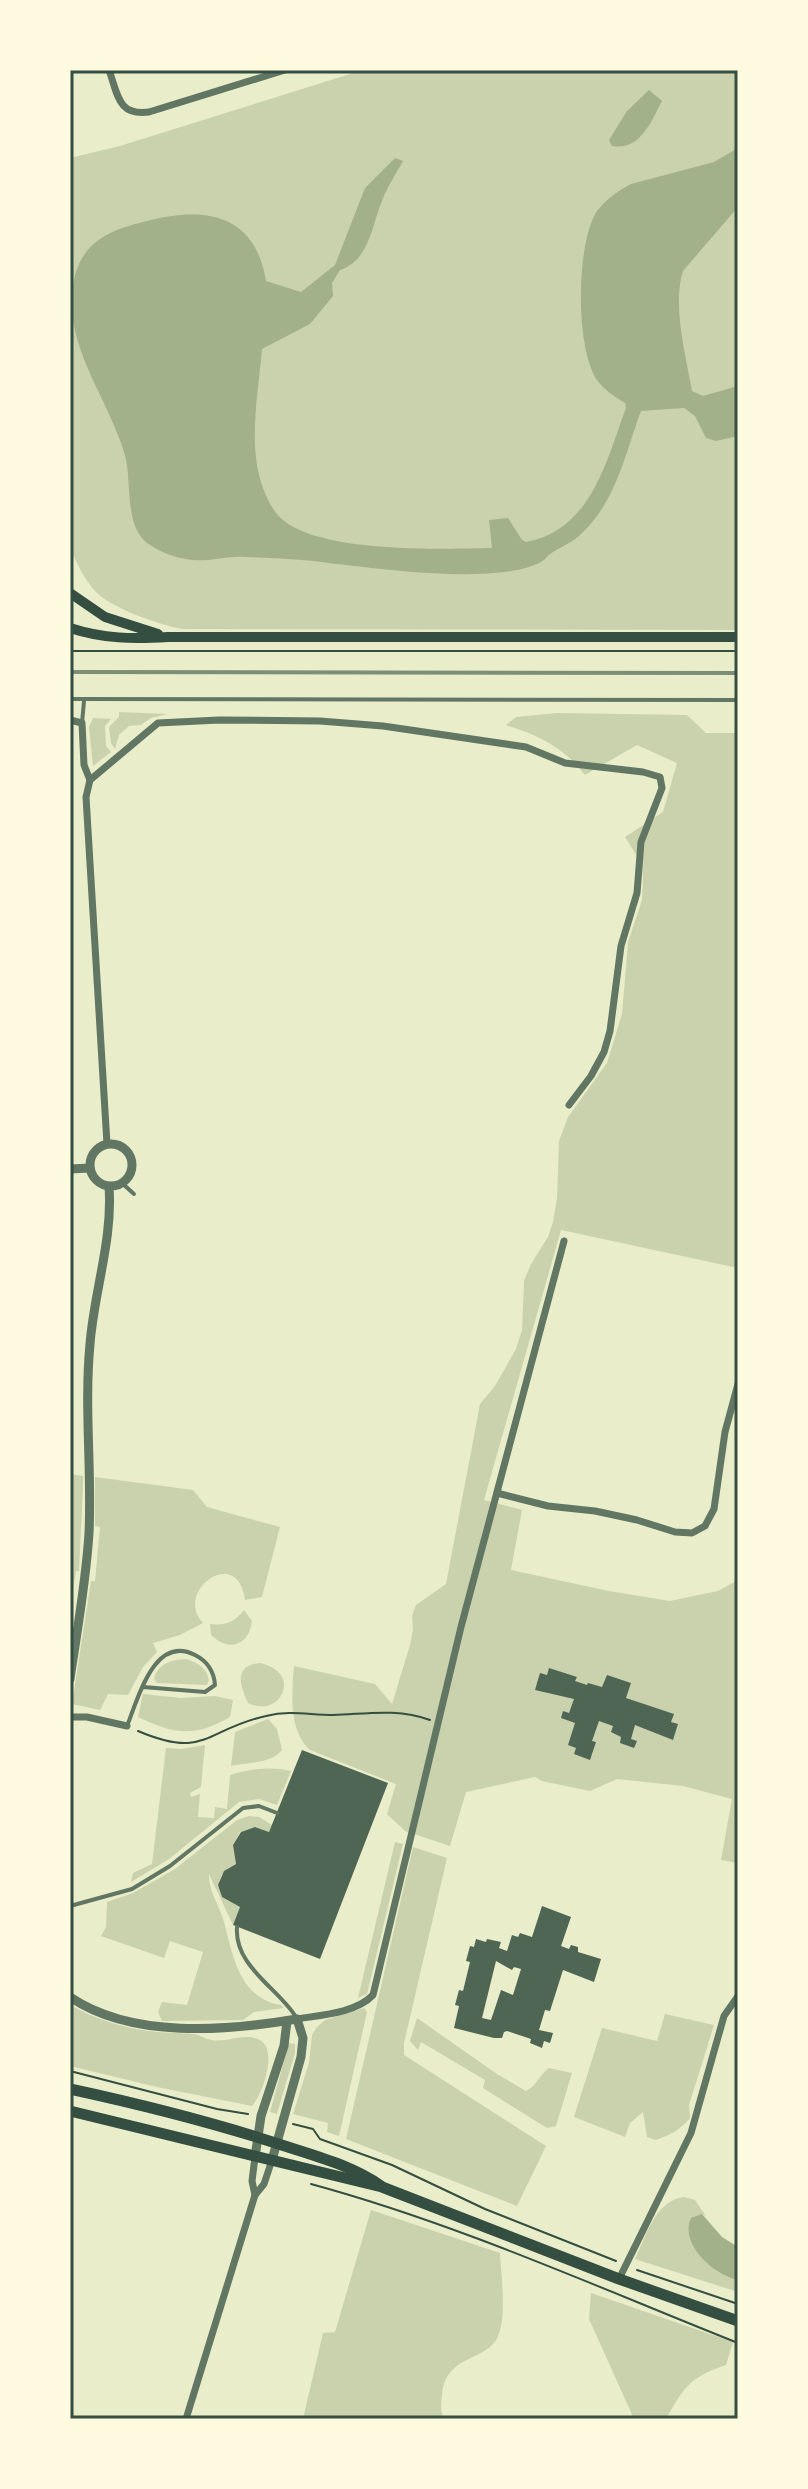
<svg xmlns="http://www.w3.org/2000/svg" width="808" height="2489" viewBox="0 0 808 2489" font-family="Raleway,sans-serif">
<style>
.green{fill:#cad2ad}
.water{fill:#a3b18a}
.building{fill:#4f6655;fill-rule:evenodd}
.lines{fill:none;stroke-linecap:round;stroke-linejoin:round}
.path{stroke:#344e41;stroke-width:2}
.service{stroke:#617663;stroke-width:4}
.minor{stroke:#617663;stroke-width:7}
.tertiary{stroke:#617663;stroke-width:9}
.secondary{stroke:#344e41;stroke-width:10}
.primary{stroke:#344e41;stroke-width:11}
.rail{stroke:#7c8e77;stroke-width:4}
.neatline{fill:none;stroke:#344e41;stroke-width:3}
</style>
<rect width="100%" height="100%" fill="#e9edc9"/>
<g class="green">
<path d="M363,70H738V630L182,629C160,625 111,608 96,592C85,581 77,563 70,549V158L120,146Z"/>
<path d="M119,712L168,714L151,718L141,725L129,726L119,735L115,749L111,743L109,727L119,717Z"/>
<path d="M557,713L687,715L706,733H738V1268L561,1230L484,1500L522,1510L511,1570L609,1591L670,1601L718,1591L738,1580V1863L721,1860L732,1799L683,1786L617,1779L590,1791L542,1781L535,1777L466,1792L450,1846L405,1831L387,1814L396,1784L310,1750C288,1730 292,1693 294,1666L375,1684L392,1704L410,1645L413,1630L412,1616L416,1605L446,1584L480,1404L495,1386L516,1349L522,1330L524,1281L531,1264L548,1237L553,1222L557,1198L559,1141L568,1117L607,1063L622,1014L628,942L642,900L643,877L642,864L625,837L663,812L677,763L637,745L585,775C564,747 538,735 506,725L516,717Z"/>
<path d="M93,718L111,719L105,726L106,746L111,752L93,766L89,727Z"/>
<path d="M70,1474L83,1476V1486L79,1571H76L72,1595L70,1594Z"/>
<path d="M95,1477L193,1490L207,1507L280,1527L262,1597L245,1600C238,1544 173,1591 203,1623L180,1635L153,1643L157,1652L143,1667L128,1695L108,1694L100,1710L72,1704L91,1581H95L100,1527L95,1526Z"/>
<path d="M244,1610L252,1621C249,1646 229,1652 211,1635L210,1624C225,1626 235,1622 244,1610Z"/>
<path d="M186,1659C198,1663 206,1667 209,1680L207,1685L157,1683L154,1679C158,1663 171,1660 186,1659Z"/>
<path d="M260,1663C304,1673 280,1719 248,1703C239,1683 234,1666 260,1663Z"/>
<path d="M143,1694L181,1698L215,1696L233,1700L230,1717C193,1738 174,1734 138,1717Z"/>
<path d="M268,1719L277,1729L282,1750C271,1764 248,1762 231,1766L235,1732Z"/>
<path d="M205,1745L201,1787L190,1793L191,1797L200,1794L198,1817L214,1818L215,1807L227,1809L230,1775C250,1769 271,1766 291,1771L277,1805L259,1799L239,1802L169,1859L131,1882L133,1873L152,1864L166,1748L181,1749Z"/>
<path d="M249,1816L259,1817L272,1825L269,1832L255,1827L240,1832L233,1845L236,1864C221,1871 215,1881 222,1897L240,1907L233,1925L209,1874C208,1891 220,1906 224,1922C233,1956 239,1998 281,2005L284,2008L254,2012L243,2020L162,2021L158,2012L162,2002L187,2005L203,1952L170,1941L164,1958L101,1936L106,1927L107,1902L133,1893L175,1869L237,1820Z"/>
<path d="M395,1842L403,1844L367,1994L358,1998Z"/>
<path d="M413,1847L447,1858L404,2043V2055L546,2146L517,2206L346,2139Z"/>
<path d="M70,2005C97,2020 126,2029 157,2032C169,2033 182,2033 194,2034C200,2035 205,2039 212,2040C227,2043 245,2032 260,2040C278,2050 263,2094 252,2106L157,2087L70,2066Z"/>
<path d="M364,2008L367,2012L339,2136L327,2132L328,2123L293,2114L309,2063L312,2035L317,2027L325,2020Z"/>
<path d="M665,2014L714,2025L689,2105L690,2118C680,2130 670,2135 656,2140L647,2137L643,2112L630,2123L625,2137L574,2117L602,2028L657,2041Z"/>
<path d="M417,2018L497,2074L526,2091C537,2086 539,2075 549,2068L572,2073L556,2126L547,2128L483,2088L485,2080L421,2042L418,2050L410,2041Z"/>
<path d="M289,2043L295,2044V2053L277,2114L270,2112Z"/>
<path d="M684,2197L695,2200L706,2216L702,2214L691,2241C704,2259 716,2275 738,2280V2292L635,2259C646,2236 655,2201 684,2197Z"/>
<path d="M371,2210L500,2253C501,2275 508,2321 496,2340C482,2362 446,2355 442,2395C441,2404 440,2411 444,2419H303L323,2333L335,2332Z"/>
<path d="M591,2293L733,2342L726,2365C690,2377 684,2387 666,2419H634L589,2319Z"/>
</g>
<g class="water">
<path d="M649,90L662,101C651,122 640,151 612,146L609,140L627,111Z"/>
<path d="M738,148V207L683,271C672,305 686,356 692,391L703,396L738,386V436L716,441L706,438L695,416L684,408L641,411C625,454 616,502 581,534C572,543 560,547 550,554C547,556 545,560 541,562C494,587 366,567 313,561C291,559 268,558 246,557C228,555 210,562 192,560C176,558 161,553 147,543C123,524 133,479 124,452C106,393 59,340 75,275C85,239 114,229 147,221C206,206 255,214 266,281L301,292L335,265L365,188L395,158L403,161C396,174 387,187 382,201C372,225 369,261 340,270L332,283L333,296L310,324L262,349C259,386 251,428 257,465C260,483 269,509 283,520C322,553 441,549 492,548L489,520L508,518L522,540L526,542C591,530 606,462 626,408L625,403C615,397 604,390 597,380C575,347 576,243 597,211C605,200 619,190 631,184L714,162Z"/>
<path d="M702,2214L722,2237L738,2247V2280C714,2275 679,2244 691,2218Z"/>
</g>
<g class="building">
<path d="M549,1668L577,1677L575,1681L587,1685L588,1683L602,1687L607,1675L631,1683L626,1698L674,1714L671,1722L678,1724L673,1740L635,1725L631,1739L637,1741L634,1748L620,1743L621,1737L611,1732L613,1726L599,1721L592,1741L596,1742L590,1760L574,1754L576,1748L568,1745L575,1723L561,1718L563,1711L569,1713L574,1699L535,1690L540,1673L547,1675Z"/>
<path d="M302,1750L388,1783L320,1959L233,1925L240,1907L222,1897L218,1885L224,1871L236,1864L233,1845L241,1832L255,1827L269,1832Z"/>
<path d="M542,1906L571,1917L561,1946L569,1949L571,1945L578,1947V1952L601,1959L594,1982L563,1970L550,2011L545,2010L539,2030L553,2033L550,2043L544,2041L542,2048L530,2043L531,2039L507,2031L504,2032L502,2038H494L454,2028L459,2006L455,2005L459,1990L463,1991L470,1962L466,1961L470,1946L474,1947L476,1939L486,1942L487,1939L501,1942L499,1948L507,1951L512,1935L518,1937L520,1933L532,1937ZM496,1961L512,1970L514,1967L521,1969L513,1995L501,1990L491,2020L482,2018Z"/>
</g>
<g class="lines">
<g class="path">
<path d="M70,651H738"/>
<path d="M138,1731C206,1760 206,1729 266,1716C290,1710 309,1715 333,1715C367,1714 396,1708 430,1720"/>
<path d="M70,2071L217,2109L248,2114"/>
<path d="M293,2124L313,2129L320,2139L392,2165L485,2209L616,2261"/>
<path d="M311,2184C458,2224 597,2287 738,2343"/>
<path d="M637,2270L738,2304"/>
</g>
<g class="service">
<path d="M70,699L738,700"/>
<path d="M82,723L84,701"/>
<path d="M123,1184L134,1194"/>
<path d="M127,1726C138,1699 154,1634 195,1655C207,1661 214,1672 215,1685L205,1692L143,1687"/>
<path d="M70,1906L132,1889L170,1866L243,1808L259,1806L277,1813"/>
<path d="M237,1927C234,1966 278,1988 296,2017"/>
</g>
<g class="minor">
<path d="M109,70C118,95 118,116 149,112L285,70"/>
<path d="M70,720L82,723L84,765L90,780L86,797L107,1144"/>
<path d="M90,780L158,723L219,720L320,721L383,726L526,747L565,763L643,772L660,777L662,788L641,842L637,893L621,946L610,1031L604,1052L591,1076L569,1105"/>
<path d="M497,1493L548,1506L595,1511L637,1520L675,1532L692,1533L705,1526L714,1509L725,1432L738,1384"/>
<path d="M70,1717H87L127,1726"/>
<path d="M297,2019C321,2015 356,2013 373,1995L461,1627L564,1241"/>
<path d="M255,2195L252,2181L255,2157"/>
<path d="M619,2279L691,2133L724,2016L738,1996"/>
<path d="M186,2419L255,2195L264,2184L272,2160"/>
</g>
<g class="tertiary">
<circle cx="111" cy="1165" r="21"/>
<path d="M70,1169L90,1168"/>
<path d="M70,1679C77,1631 86,1582 89,1533C92,1470 84,1407 90,1344C94,1292 113,1239 109,1187"/>
<path d="M70,1997C132,2039 226,2031 297,2019L303,2038L301,2057L272,2160"/>
<path d="M255,2157L261,2116L284,2046L287,2021"/>
</g>
<g class="secondary">
<path d="M70,593L105,617L158,634"/>
<path d="M70,628C104,639 133,639 168,637H738"/>
</g>
<g class="primary">
<path d="M70,2089C144,2105 219,2124 291,2148C322,2158 354,2167 381,2186"/>
<path d="M70,2111L382,2187L619,2279L738,2321"/>
</g>
<path class="rail" d="M70,672L738,673"/>
</g>
<rect width="808" height="2489" fill="none" stroke="#fefae0" stroke-width="144"/>
<rect x="72" y="72" width="664" height="2345" class="neatline"/>
</svg>
